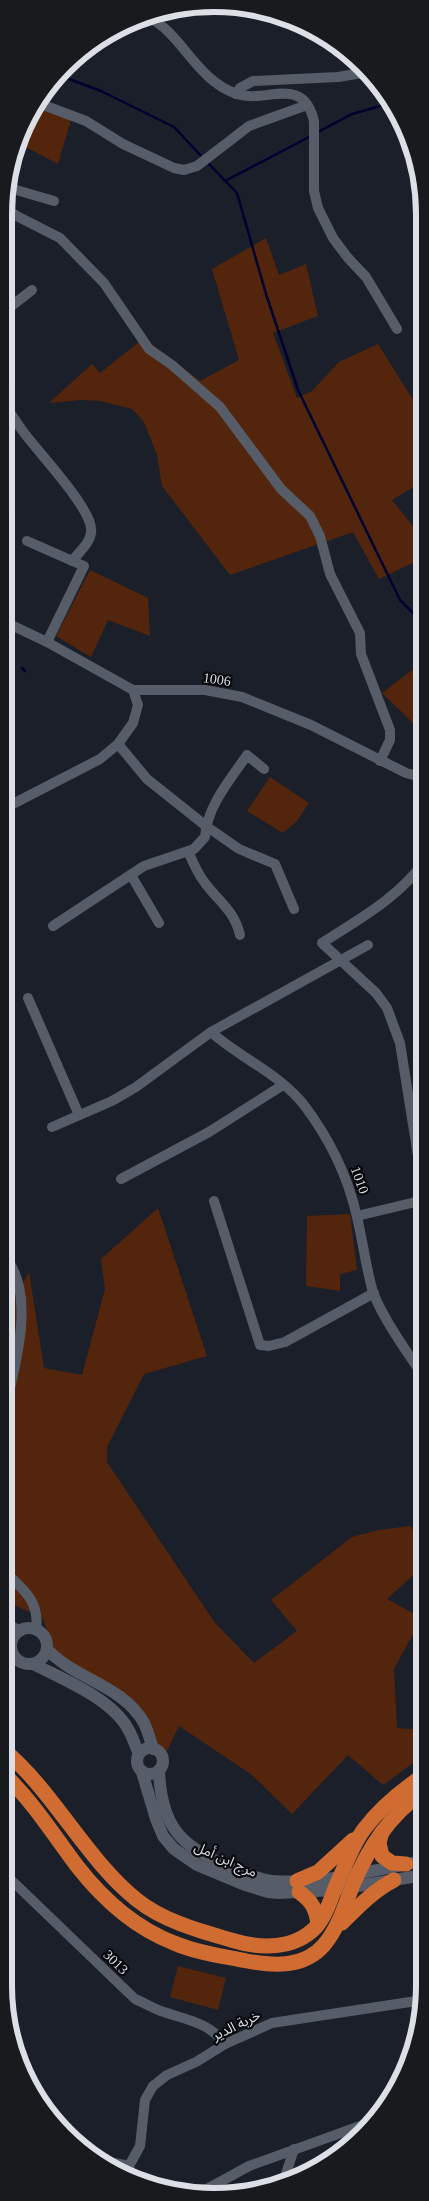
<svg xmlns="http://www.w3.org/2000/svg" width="429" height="2201" viewBox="0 0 429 2201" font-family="'Times New Roman','Noto Sans Arabic',serif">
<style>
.green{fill:#53250d}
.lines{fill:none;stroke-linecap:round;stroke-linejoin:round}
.stream{stroke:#000031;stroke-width:2.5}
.minor{stroke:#565d68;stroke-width:10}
.tertiary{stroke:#565d68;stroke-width:12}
.trunk{stroke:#d06c32;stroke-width:15}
.labels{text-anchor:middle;stroke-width:4.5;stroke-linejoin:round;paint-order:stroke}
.street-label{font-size:14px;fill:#dcdfe6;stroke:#07090d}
.rim{fill:none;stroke:#dcdfe6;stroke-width:6}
</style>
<rect width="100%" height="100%" fill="#1a1f29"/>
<g class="green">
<path d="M36,104L73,113L58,164L20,144L32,109Z"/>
<path d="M266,238L279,275L306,264L318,316L273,333L297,398L312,391L339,362L378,344L422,414L425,480L392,500L425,541V557L379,579L353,532L230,575L162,486L157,455L144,422L132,409L100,401L82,400L49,403L92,364L100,373L144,338L200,381L239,360L212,269Z"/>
<path d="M90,570L148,598L150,636L108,620L91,657L56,636Z"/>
<path d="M424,661V716L413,723L382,693Z"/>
<path d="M270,777L309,803L297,821L283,833L247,811Z"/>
<path d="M158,1208L207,1356L144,1374L107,1447V1462L215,1623L254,1663L297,1631L271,1600L352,1537L378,1530L410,1526L415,1533L418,1571L387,1599L420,1617L412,1636L394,1669L397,1728L424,1730V1755L383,1785L348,1755L292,1814L252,1775L179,1726L166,1753L154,1746L142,1718L55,1650L42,1617L4,1601V1318L29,1272L44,1368L82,1375L105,1289L101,1259Z"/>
<path d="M350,1214L357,1270L340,1274V1291L306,1286L307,1216Z"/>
<path d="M178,1966L226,1978L218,2010L170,1997Z"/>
</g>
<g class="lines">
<g class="stream">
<path d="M61,76L101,91L174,127L204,159"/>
<path d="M318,132L352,114L391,103"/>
<path d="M208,163L237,193L266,294L298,390L400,600L424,624"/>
<path d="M225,181L311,136"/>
<path d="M22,668L25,671"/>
</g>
<g class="minor">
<path d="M147,17C181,31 195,80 237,94C265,104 303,74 314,121V191L318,208L333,238L348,258L366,277L397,329"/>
<path d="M236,94L240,88L253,81L338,77L368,72"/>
<path d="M38,103L86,121L123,144L174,168L184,170L197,166L249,126L307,105"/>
<path d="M6,187L54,201"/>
<path d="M5,210L60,238L104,283L149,349L172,365L220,407L281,489L310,516L320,536L330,574L360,633L361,654L390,730V740L380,761"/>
<path d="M5,224L14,214"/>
<path d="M5,311L32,290"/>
<path d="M5,405C12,415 18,425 25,434C40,454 89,506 91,528C93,541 79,552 72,561"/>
<path d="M27,541L84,566L47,642"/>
<path d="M5,622L47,642L133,690H205L242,697L311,725L406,773L424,778"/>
<path d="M118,744L147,779L206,826L239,849L275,864L294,909"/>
<path d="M5,808L100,759L118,744L133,723L138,705L133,690"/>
<path d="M188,851C193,863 197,873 205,883C219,902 234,910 240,935"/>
<path d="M131,875L159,923"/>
<path d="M53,926L144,866L194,849L205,837C207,806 230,780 247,755L264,769"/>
<path d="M28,998L79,1115"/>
<path d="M211,1032C240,1058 280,1074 304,1105C329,1138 348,1177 357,1217C363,1242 366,1268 373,1292C382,1317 408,1354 424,1377"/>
<path d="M52,1127L112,1101L136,1087L211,1032L368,945"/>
<path d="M121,1179L209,1132L283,1085"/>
<path d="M424,1194L400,1043L387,1008L376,993L322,943C359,919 398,898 424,862"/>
<path d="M214,1201L260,1345L269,1346L285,1342L374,1293"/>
<path d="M357,1216L424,1200"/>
<path d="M4,1413C14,1370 38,1293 4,1256"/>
<path d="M4,1571C23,1589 40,1601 36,1629"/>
<path d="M4,1873L135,1999C145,2003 154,2009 164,2012C187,2020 210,2023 225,2044"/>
<path d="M100,2160L129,2166"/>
<path d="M129,2166L140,2146L145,2100L153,2086L167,2075L196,2062L225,2044L272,2023L423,2000"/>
<path d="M129,2166L131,2178"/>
<path d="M282,2186L294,2149"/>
<path d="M196,2195L249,2166L371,2122"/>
</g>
<g class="tertiary">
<path d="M4,1624L19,1631"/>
<circle cx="29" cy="1646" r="18"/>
<path d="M47,1649C74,1679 123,1685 144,1723C148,1731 150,1740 153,1749"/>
<path d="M33,1664C63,1679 112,1699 128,1729C133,1737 135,1746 139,1754"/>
<circle cx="150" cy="1761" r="13"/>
<path d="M159,1770C161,1826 180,1846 229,1867C243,1872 257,1880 273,1881C322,1885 375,1869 424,1861"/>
<path d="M142,1772L156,1819L163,1836L174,1849L197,1865L245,1885L268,1892L279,1893L334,1890L424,1875"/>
</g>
<g class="trunk">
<path d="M425,368L422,338L425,309"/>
<path d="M4,1750C55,1793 85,1858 137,1900C163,1921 200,1931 231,1940C260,1949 294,1950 316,1927C327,1915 332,1894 339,1879C347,1862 353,1843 365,1828C381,1807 402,1790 424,1775"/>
<path d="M4,1774C33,1802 53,1834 77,1866C102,1898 135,1928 174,1943C197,1953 223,1956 247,1961C274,1966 304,1968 324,1945C338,1928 345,1906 352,1887C368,1848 389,1816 424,1791"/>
<path d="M382,1832L379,1843L382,1856L392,1863L406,1864"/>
<path d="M297,1881L318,1872L353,1840"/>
<path d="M299,1892C312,1901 316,1909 318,1924"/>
<path d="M342,1923C359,1906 373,1891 394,1880"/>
</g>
</g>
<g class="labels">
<g class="street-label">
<text transform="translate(217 679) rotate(8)" y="5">1006</text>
<text transform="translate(360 1180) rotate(70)" y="5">1010</text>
<text transform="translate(226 1859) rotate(24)" y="5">مرج ابن أمل</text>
<text transform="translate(116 1962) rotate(44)" y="5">3013</text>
<text transform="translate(236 2025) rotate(-26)" y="5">خربة الدير</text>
</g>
</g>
<path d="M0 0H429V2201H0ZM214 12H214A202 202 0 0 1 416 214V1986A202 202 0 0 1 214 2188H214A202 202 0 0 1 12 1986V214A202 202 0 0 1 214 12Z" fill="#181a1e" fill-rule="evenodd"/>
<path class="rim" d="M214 12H214A202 202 0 0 1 416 214V1986A202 202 0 0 1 214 2188H214A202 202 0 0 1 12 1986V214A202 202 0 0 1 214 12Z"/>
</svg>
